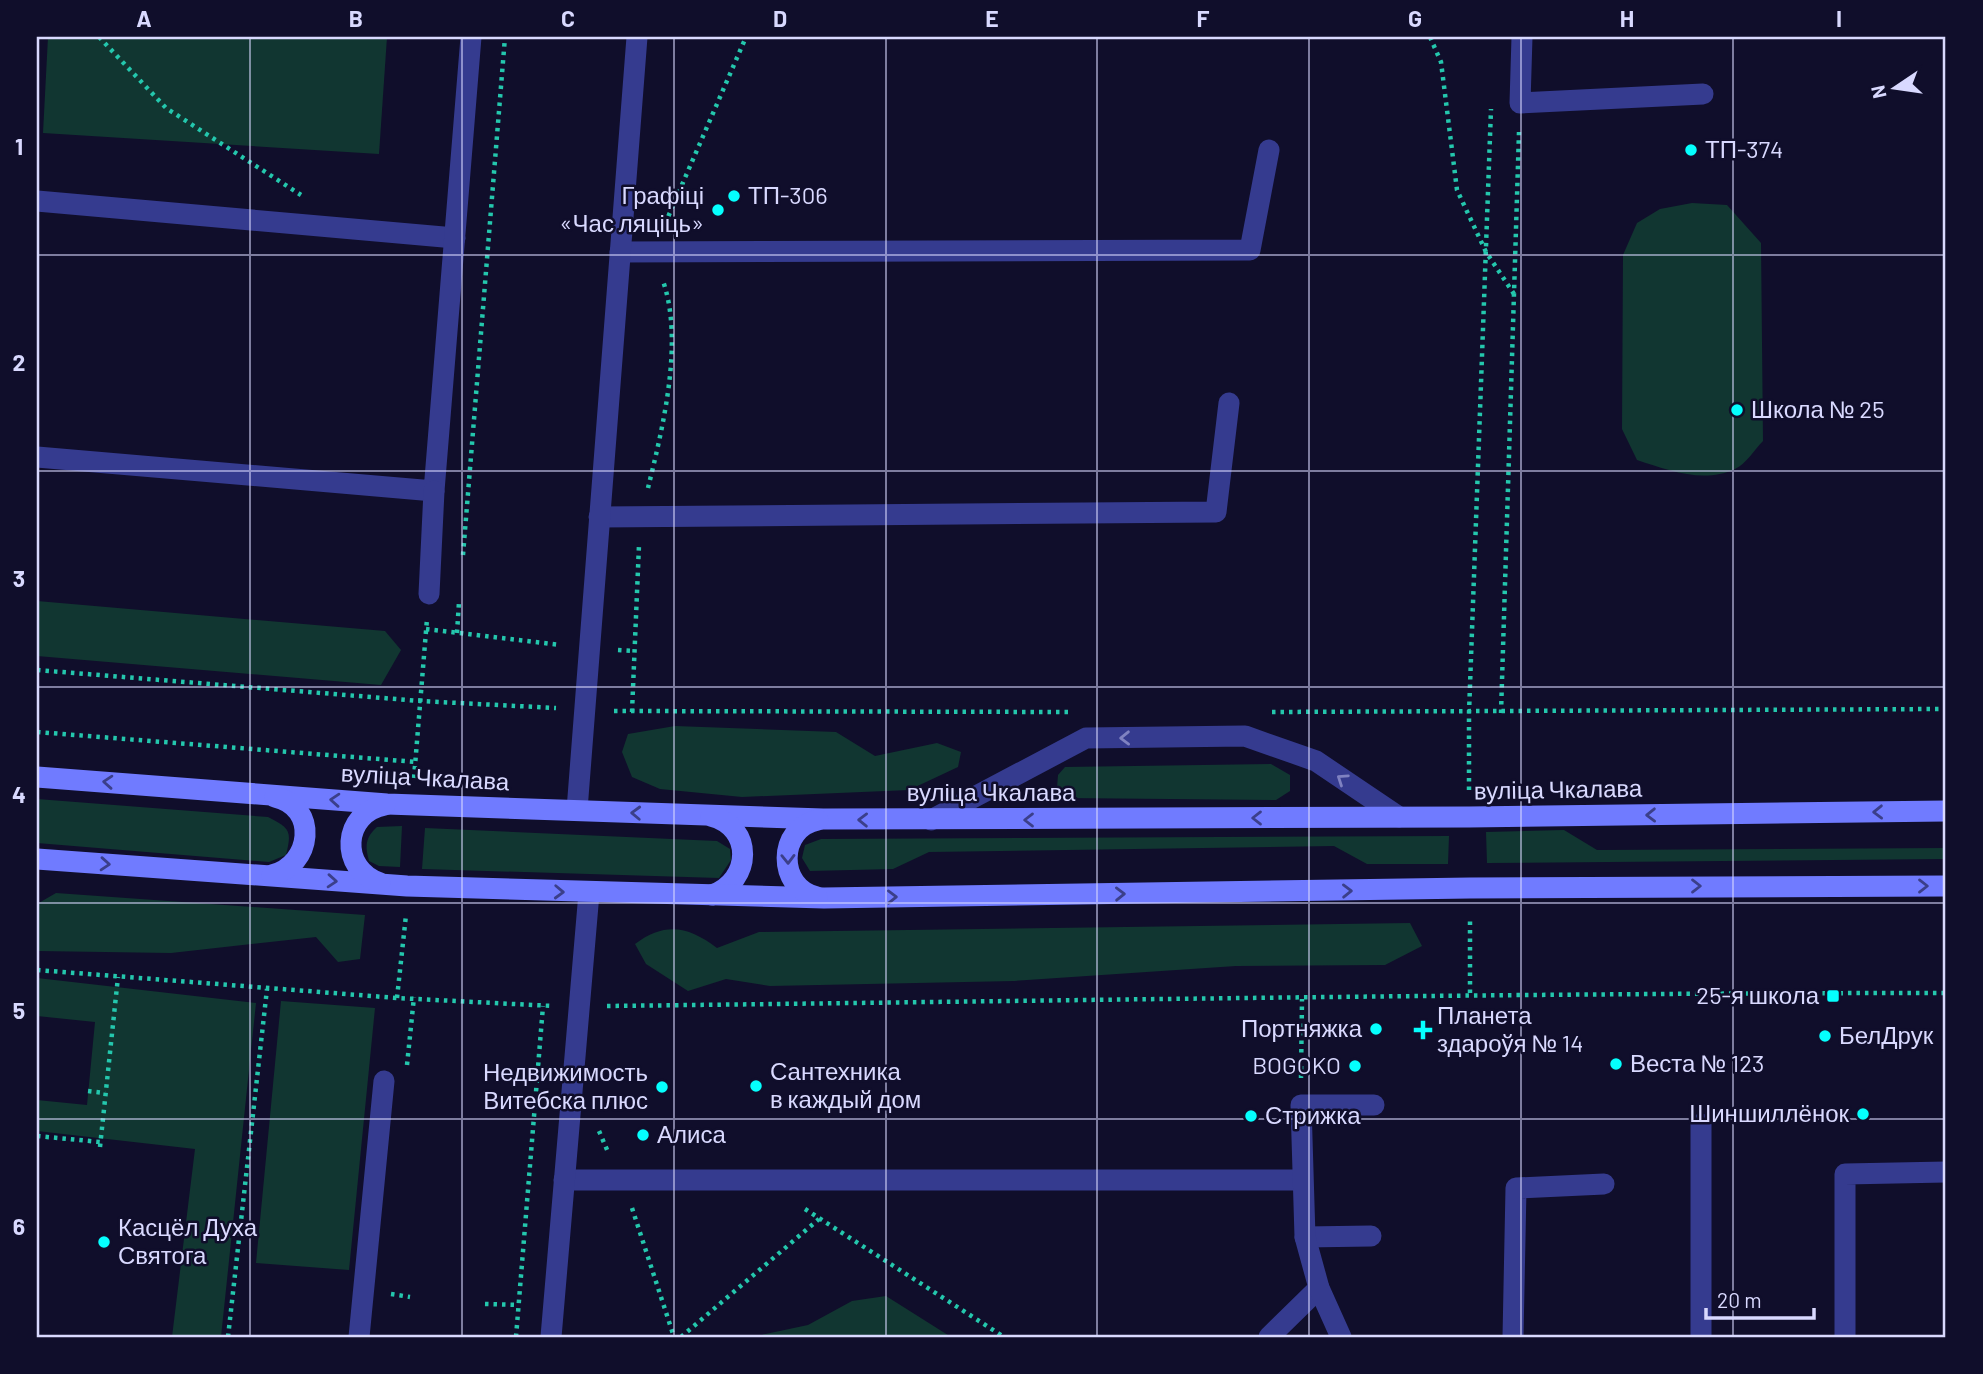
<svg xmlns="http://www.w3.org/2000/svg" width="1983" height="1374" viewBox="0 0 1983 1374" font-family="Barlow,sans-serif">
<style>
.green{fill:#113631}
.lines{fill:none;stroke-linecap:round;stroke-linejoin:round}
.path{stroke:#24c7ad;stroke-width:4.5;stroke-dasharray:3.5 5;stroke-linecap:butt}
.lane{stroke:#353b8f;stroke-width:21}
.street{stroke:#353b8f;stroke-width:21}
.secondary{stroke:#707bff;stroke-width:21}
.oneway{stroke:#7f82c1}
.oneway2{stroke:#3b3f8a}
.grid{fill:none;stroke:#d9d9ff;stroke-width:2;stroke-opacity:0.55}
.poi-dot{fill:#05fffe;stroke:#100e2b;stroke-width:2.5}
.labels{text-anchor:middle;stroke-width:5;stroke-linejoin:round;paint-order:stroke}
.poi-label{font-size:24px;fill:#d9d9ff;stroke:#100e2b;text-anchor:start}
.street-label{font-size:24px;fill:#d9d9ff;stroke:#100e2b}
.neatline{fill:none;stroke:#d9d9ff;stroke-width:2.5}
.grid-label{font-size:23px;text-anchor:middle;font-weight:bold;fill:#d9d9ff}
</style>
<rect width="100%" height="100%" fill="#100e2b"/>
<g class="green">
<path d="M48,37H387L379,154L43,133Z"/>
<path d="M1692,203L1727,205L1761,243L1763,441C1755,449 1746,464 1735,469C1703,484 1668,470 1637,460L1622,429L1623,255L1637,223L1660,209Z"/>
<path d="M37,601L385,631L401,650L381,685L37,656Z"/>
<path d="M675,726L836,732L875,756L937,743L961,752L958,767L909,790L742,797L660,789L632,777L622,752L628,734Z"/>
<path d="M1271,764L1290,775V791L1276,800L1065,798L1057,788L1058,775L1065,767Z"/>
<path d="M37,799L268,817C290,828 292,831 286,855L269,862L37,843Z"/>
<path d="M402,826L400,867L379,866L369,861C365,846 365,838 377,827Z"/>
<path d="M425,828L717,841L730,849L731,860L719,878L422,869Z"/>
<path d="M1564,830L1597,850L1946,848V859L1487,863L1486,832Z"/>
<path d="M1449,836L1448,864H1367L1334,846L929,852L893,869L810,871L802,858L805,845L821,839Z"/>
<path d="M56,893L365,915L360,959L338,962L316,937L171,953L38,951L37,904Z"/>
<path d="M1410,923L1422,946L1385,965L1236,966L1014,981L770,986L726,979L688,991L646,964L635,944C666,921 689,927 717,948L759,932Z"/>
<path d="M37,978L256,1003L221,1337H172L195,1149L37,1131V1100L87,1105L95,1022L37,1016Z"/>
<path d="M281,1001L375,1008L349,1270L256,1263Z"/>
<path d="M886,1296L951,1337H752L808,1325L852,1301Z"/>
</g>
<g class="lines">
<g class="path">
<path d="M99,37L166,108L301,195"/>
<path d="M1430,37L1441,62L1457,190L1486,252L1514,294"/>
<path d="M665,224L746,37"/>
<path d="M648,488C663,427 684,341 663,281"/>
<path d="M463,555L505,37"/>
<path d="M426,629L561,645"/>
<path d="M457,633L459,602"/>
<path d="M618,650L635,651"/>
<path d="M37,670L420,701L556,708"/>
<path d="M614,711L1070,712"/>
<path d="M632,712L639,545"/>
<path d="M1272,712L1946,709"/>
<path d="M1501,713L1519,132"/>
<path d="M37,732L416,762"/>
<path d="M414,778L427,619"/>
<path d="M1469,790V713L1491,109"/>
<path d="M37,970L397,998L553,1006"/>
<path d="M1470,993V917"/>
<path d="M397,998L406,915"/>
<path d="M607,1006C1053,1001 1500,993 1946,993"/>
<path d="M407,1065L414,997"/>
<path d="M1301,1078L1302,999"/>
<path d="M88,1091L105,1093"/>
<path d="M599,1131L608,1152"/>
<path d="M37,1136L100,1142"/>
<path d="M100,1147L118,977"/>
<path d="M632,1208L674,1337"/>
<path d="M805,1209L1004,1337"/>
<path d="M391,1294L410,1297"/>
<path d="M485,1304L519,1305"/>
<path d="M228,1337L267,989"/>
<path d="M516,1337L543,1006"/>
<path d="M681,1337L819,1219"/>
</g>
<g class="lane">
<path d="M1522,37L1520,103L1703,94"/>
<path d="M37,201L455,238"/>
<path d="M620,252L1250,250L1269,150"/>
<path d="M37,457L434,491L471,37"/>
<path d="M599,517L1216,512L1229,403"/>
<path d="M429,594L434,491"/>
<path d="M931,820L1086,738L1245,736L1316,761L1399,817"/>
<path d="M1701,1124V1337"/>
<path d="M564,1180H1301"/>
<path d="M1305,1237L1371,1236"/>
<path d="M359,1337L384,1081"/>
<path d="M551,1337L589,893"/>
<path d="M1269,1337L1319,1288"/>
<path d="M1341,1337L1319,1288L1305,1237L1301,1105H1374"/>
<path d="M1513,1337L1516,1188L1604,1184"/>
<path d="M1845,1337V1174L1946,1172"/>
</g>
<path class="street" d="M577,810L637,37"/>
<g class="secondary">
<path d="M37,777L387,804L823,819L1469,817L1946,811"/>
<path d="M711,816C754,827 752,881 712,895"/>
<path d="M37,859L407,886L824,898L1470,888L1946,886"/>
<path d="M272,875C312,865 319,807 275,797"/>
<path d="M380,883C339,869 342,813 385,805"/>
<path d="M817,897C777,888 777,828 818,820"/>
</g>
</g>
<defs><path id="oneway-chevron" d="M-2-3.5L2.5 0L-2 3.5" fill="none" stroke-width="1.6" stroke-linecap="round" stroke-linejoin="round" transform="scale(1.75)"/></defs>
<g class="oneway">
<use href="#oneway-chevron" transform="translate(1125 738) rotate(179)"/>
<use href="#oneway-chevron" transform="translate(1342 779) rotate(-146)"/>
</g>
<g class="oneway2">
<use href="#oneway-chevron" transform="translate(108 782) rotate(-176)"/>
<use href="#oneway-chevron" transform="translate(335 800) rotate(-176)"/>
<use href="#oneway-chevron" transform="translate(1878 812) rotate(179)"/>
<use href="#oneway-chevron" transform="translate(636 813) rotate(-178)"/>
<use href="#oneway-chevron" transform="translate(1651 815) rotate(179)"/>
<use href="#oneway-chevron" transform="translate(1257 818) rotate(180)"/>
<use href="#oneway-chevron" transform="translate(863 820) rotate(-179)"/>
<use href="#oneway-chevron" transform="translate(1029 820) rotate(180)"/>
<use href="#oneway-chevron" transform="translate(788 859) rotate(89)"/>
<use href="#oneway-chevron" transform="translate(105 864) rotate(4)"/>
<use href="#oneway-chevron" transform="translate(332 881) rotate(4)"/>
<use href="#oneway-chevron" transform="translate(1696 886)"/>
<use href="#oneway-chevron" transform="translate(1923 886)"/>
<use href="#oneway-chevron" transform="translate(1347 891) rotate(-1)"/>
<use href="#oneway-chevron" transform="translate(559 892) rotate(2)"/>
<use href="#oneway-chevron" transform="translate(1120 894) rotate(-1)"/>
<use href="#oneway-chevron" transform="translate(892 897) rotate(-1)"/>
</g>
<path class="grid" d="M250,37V1337M462,37V1337M674,37V1337M886,37V1337M1097,37V1337M1309,37V1337M1521,37V1337M1733,37V1337M37,255H1946M37,471H1946M37,687H1946M37,903H1946M37,1119H1946"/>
<g class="poi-dot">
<circle cx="1691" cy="150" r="7"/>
<circle cx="734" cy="196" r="7"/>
<circle cx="718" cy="210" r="7"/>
<circle cx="1737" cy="410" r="7"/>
<rect x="1826" y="989" width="14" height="14" rx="3.5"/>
<circle cx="1376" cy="1029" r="7"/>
<path d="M1419.5 1019.5h7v7h7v7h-7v7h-7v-7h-7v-7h7z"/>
<circle cx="1825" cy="1036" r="7"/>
<circle cx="1616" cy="1064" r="7"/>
<circle cx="1355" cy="1066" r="7"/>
<circle cx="756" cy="1086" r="7"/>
<circle cx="662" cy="1087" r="7"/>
<circle cx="1863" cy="1114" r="7"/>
<circle cx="1251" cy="1116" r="7"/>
<circle cx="643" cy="1135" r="7"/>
<circle cx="104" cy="1242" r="7"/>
</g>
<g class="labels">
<g class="poi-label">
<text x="1705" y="158">ТП-374</text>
<text x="704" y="204" text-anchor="end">Графіці<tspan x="704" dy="28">«Час ляціць»</tspan></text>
<text x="748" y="204">ТП-306</text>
<text x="1751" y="418">Школа № 25</text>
<text x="1819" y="1004" text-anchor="end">25-я школа</text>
<text x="1437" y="1024">Планета<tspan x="1437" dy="28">здароўя № 14</tspan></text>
<text x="1362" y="1037" text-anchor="end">Портняжка</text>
<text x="1839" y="1044">БелДрук</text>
<text x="1630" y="1072">Веста № 123</text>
<text x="1341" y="1074" text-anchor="end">BOGOKO</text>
<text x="770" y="1080">Сантехника<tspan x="770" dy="28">в каждый дом</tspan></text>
<text x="648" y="1081" text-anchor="end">Недвижимость<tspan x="648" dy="28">Витебска плюс</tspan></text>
<text x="1849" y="1122" text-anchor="end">Шиншиллёнок</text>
<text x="1265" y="1124">Стрижка</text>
<text x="657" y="1143">Алиса</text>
<text x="118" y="1236">Касцёл Духа<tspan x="118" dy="28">Святога</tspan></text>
</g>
<g class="street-label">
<text transform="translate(425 778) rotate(3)" y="8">вуліца Чкалава</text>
<text transform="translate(1558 790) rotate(-1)" y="8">вуліца Чкалава</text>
<text x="991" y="801">вуліца Чкалава</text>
</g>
</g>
<rect width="1983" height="1374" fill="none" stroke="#100e2b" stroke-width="77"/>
<g transform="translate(1895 88) rotate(257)" stroke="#100e2b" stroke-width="5" paint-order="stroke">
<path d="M0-5L12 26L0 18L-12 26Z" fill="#d9d9ff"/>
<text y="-10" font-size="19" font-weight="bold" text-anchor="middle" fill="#d9d9ff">N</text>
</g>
<path d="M1706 1308v10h108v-10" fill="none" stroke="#d9d9ff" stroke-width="3.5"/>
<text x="1717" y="1308" font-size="21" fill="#d9d9ff" stroke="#100e2b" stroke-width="5" paint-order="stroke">20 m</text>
<rect x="38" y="38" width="1906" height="1298" class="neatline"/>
<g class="grid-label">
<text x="144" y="27">A</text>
<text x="356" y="27">B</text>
<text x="568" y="27">C</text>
<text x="780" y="27">D</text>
<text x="992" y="27">E</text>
<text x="1203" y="27">F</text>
<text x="1415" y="27">G</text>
<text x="1627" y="27">H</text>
<text x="1839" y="27">I</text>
<text x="19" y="155">1</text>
<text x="19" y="371">2</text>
<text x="19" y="587">3</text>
<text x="19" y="803">4</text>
<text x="19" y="1019">5</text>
<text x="19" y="1235">6</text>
</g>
</svg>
